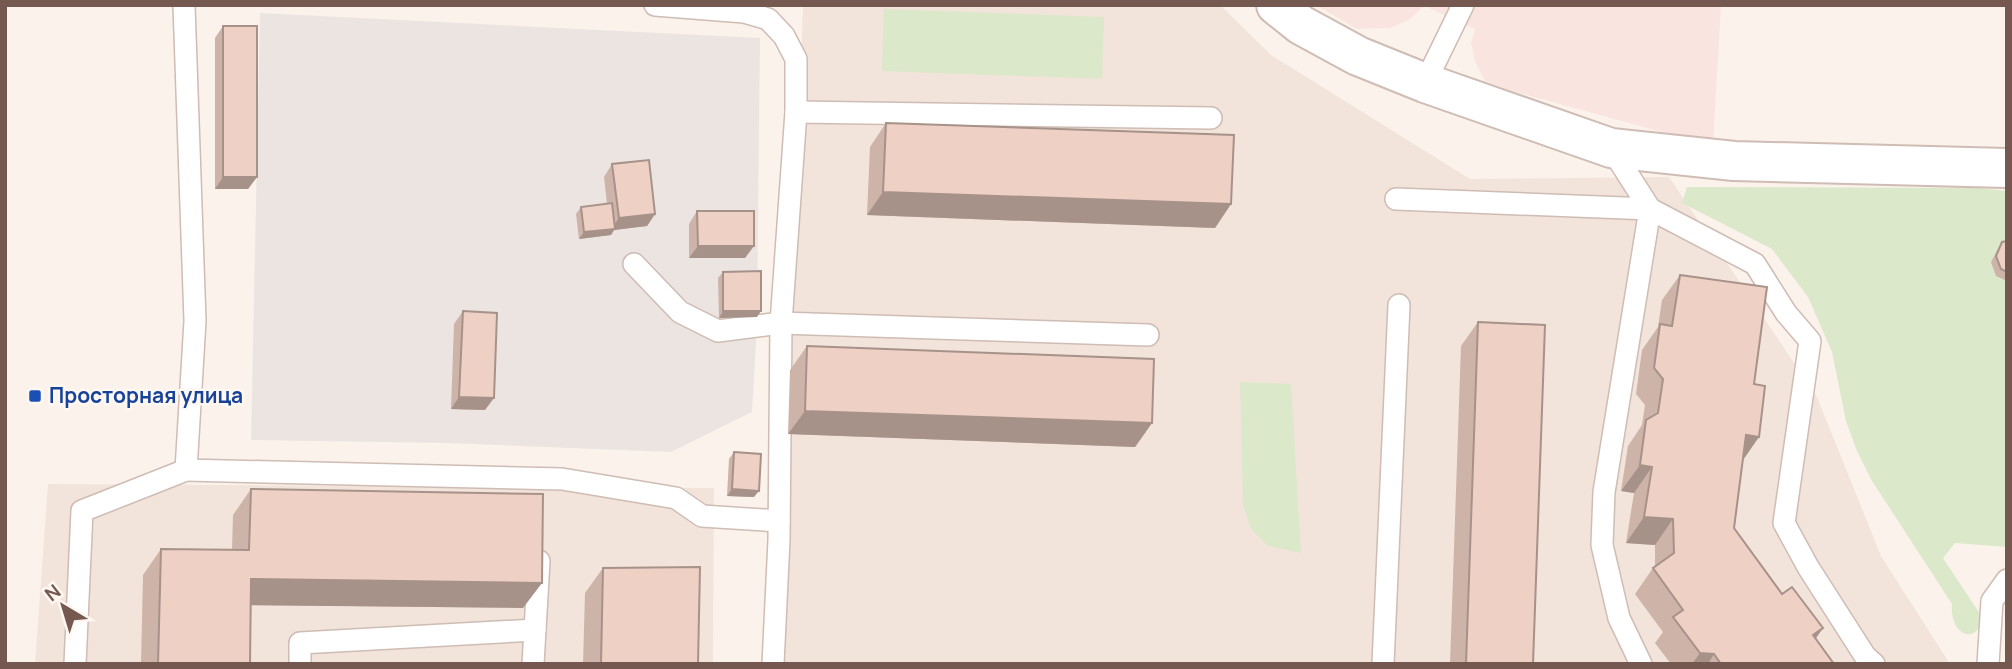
<svg xmlns="http://www.w3.org/2000/svg" width="2012" height="669" viewBox="0 0 2012 669" font-family="Manrope,sans-serif">
<style>
.residential{fill:#f2e4da}
.commercial{fill:#fae4e0}
.industrial{fill:#ebe4e0}
.green{fill:#dbe8ca}
.lines{fill:none;stroke-linecap:round;stroke-linejoin:round}
.lane-casing{stroke:#cfbcb4;stroke-width:24}
.street-casing{stroke:#cfbcb4;stroke-width:42}
.lane{stroke:#fff;stroke-width:21}
.street{stroke:#fff;stroke-width:38}
.wall{fill:#ceb3a9}
.shaded-wall{fill:#a7928a}
.building{fill:#efd0c5;stroke:#a7928a;stroke-width:2}
.transit-dot{fill:#1a4fb4;stroke:#fef7f2;stroke-width:2.5}
.labels{text-anchor:middle;stroke-width:5;stroke-linejoin:round;paint-order:stroke}
.transit-label{font-size:21px;font-weight:bold;fill:#164399;stroke:#fef7f2;text-anchor:start}
</style>
<rect width="100%" height="100%" fill="#fbf3eb"/>
<g class="residential">
<path d="M803,5H1220L1271,55L1470,179L1669,177L1817,397L1881,556L1950,664H782Z"/>
<path d="M48,484L714,488L713,664H35Z"/>
</g>
<path class="commercial" d="M1316,5H1721L1713,146L1512,91L1485,81L1475,61L1471,43L1475,29L1424,6L1409,20L1390,28L1357,29Z"/>
<path class="industrial" d="M260,13L760,38L757,325L752,412L671,452L447,443L251,440Z"/>
<g class="green">
<path d="M884,9L1104,17L1102,79L882,71Z"/>
<path d="M1687,187L1979,188L2007,191V547L1955,543L1943,558L1982,617C1978,647 1949,635 1952,604L1872,481L1857,451L1846,421L1832,352L1808,297L1772,249L1682,203Z"/>
<path d="M1240,382L1291,384L1301,553L1268,546L1251,529L1243,505Z"/>
</g>
<g class="lines">
<g class="lane-casing">
<g id="lane">
<path d="M184,5L195,321L186,470L562,479L676,498L702,516L779,521"/>
<path d="M655,5L744,12L768,19L784,36L796,59V112L781,323L779,540L773,664"/>
<path d="M1425,83L1463,5"/>
<path d="M796,112L1211,118"/>
<path d="M1396,199L1650,209L1611,148"/>
<path d="M634,264L680,312L718,331L781,323L1148,335"/>
<path d="M75,664L82,511L186,470"/>
<path d="M300,664V643L535,630"/>
<path d="M533,664L539,561"/>
<path d="M1383,664L1399,305"/>
<path d="M1641,664L1619,618L1602,545L1604,492L1650,209L1755,264L1786,313L1810,341L1784,523L1808,567L1865,656L1874,664"/>
<path d="M1988,664L1992,601L2007,580"/>
</g>
</g>
<g class="street-casing">
<path id="street" d="M1276,5L1301,25L1358,56L1425,83L1611,148L1734,161L2007,168"/>
</g>
<use href="#lane" class="lane"/>
<use href="#street" class="street"/>
</g>
<g class="wall">
<path d="M223,26L257,177L248,189H215V38Z"/>
<path d="M886,123L1231,204L1215,228L867,215L870,147Z"/>
<path d="M612,164L655,214L647,226L614,230L611,235L579,239L576,214L581,207L607,204L604,177Z"/>
<path d="M697,211L745,258H689V224Z"/>
<path d="M2007,241V281L1996,276L1991,262L2002,242Z"/>
<path d="M723,272L757,317L719,318L718,278Z"/>
<path d="M1680,275L1743,459L1734,528L1782,594L1823,628L1815,638L1834,664H1671L1655,643L1663,632L1635,594L1653,568L1655,566V545L1626,543L1634,493L1621,491L1628,446L1642,425L1645,405L1636,394L1642,350L1658,327L1662,300Z"/>
<path d="M463,311L485,410L451,409L454,324Z"/>
<path d="M1478,322L1533,664H1450L1461,346Z"/>
<path d="M807,346L1152,423L1135,447L788,434L790,370Z"/>
<path d="M734,452L754,497L727,496L729,459Z"/>
<path d="M251,489L523,608L251,605L250,664H141L143,575L161,549L232,550L233,515Z"/>
<path d="M603,568L698,664H583L585,593Z"/>
</g>
<g class="shaded-wall">
<path d="M223,177H257L248,189H215Z"/>
<path d="M883,192L1231,204L1215,228L867,215Z"/>
<path d="M655,214L647,226L614,230L611,235L579,239L584,232L611,229L619,218Z"/>
<path d="M698,246H754L745,258H689Z"/>
<path d="M723,311H761L757,317L719,318Z"/>
<path d="M459,397L494,398L485,410L451,409Z"/>
<path d="M805,411L1152,423L1135,447L788,434Z"/>
<path d="M1746,435L1759,437L1741,463Z"/>
<path d="M1640,465L1652,467L1634,493L1621,491Z"/>
<path d="M732,489L759,491L754,497L727,496Z"/>
<path d="M1644,517L1673,519L1655,545L1626,543Z"/>
<path d="M251,579L542,583L523,608L233,605Z"/>
<path d="M1823,628L1805,654L1813,635Z"/>
<path d="M1700,653L1714,654L1708,664H1692Z"/>
</g>
<g class="building">
<rect x="223" y="26" width="34" height="151"/>
<path d="M886,123L1234,135L1231,204L883,192Z"/>
<path d="M649,160L655,214L619,218L612,164Z"/>
<path d="M612,203L615,229L584,232L581,207Z"/>
<path d="M697,211H754V246H698Z"/>
<path d="M2007,241V272L2001,269L1996,256L2002,242Z"/>
<path d="M761,271V311H723V272Z"/>
<path d="M1680,275L1767,287L1754,384L1765,386L1759,437L1746,435L1734,528L1782,594L1792,587L1823,628L1813,635L1834,664H1721L1714,654L1700,653L1673,617L1683,610L1653,568L1674,553L1673,519L1644,517L1652,467L1640,465L1646,420L1658,413L1663,379L1654,368L1660,324L1672,326Z"/>
<path d="M463,311L497,313L494,398L459,397Z"/>
<path d="M1478,322L1545,325L1533,664H1466Z"/>
<path d="M807,346L1154,359L1152,423L805,411Z"/>
<path d="M734,452L761,454L759,491L732,489Z"/>
<path d="M251,489L543,494L542,583L251,579L250,664H158L161,549L249,550Z"/>
<path d="M700,567L698,664H601L603,568Z"/>
</g>
<rect class="transit-dot" x="28" y="389" width="14" height="14" rx="3.5"/>
<g class="labels">
<g class="transit-label">
<text x="49" y="403">Просторная улица</text>
</g>
</g>
<rect width="2012" height="669" fill="none" stroke="#755850" stroke-width="14"/>
<g transform="translate(63 606) rotate(322)" stroke="#fef7f2" stroke-width="5" paint-order="stroke">
<path d="M0-5L12 26L0 18L-12 26Z" fill="#755850"/>
<text y="-10" font-size="19" font-weight="bold" text-anchor="middle" fill="#755850">N</text>
</g>
</svg>
